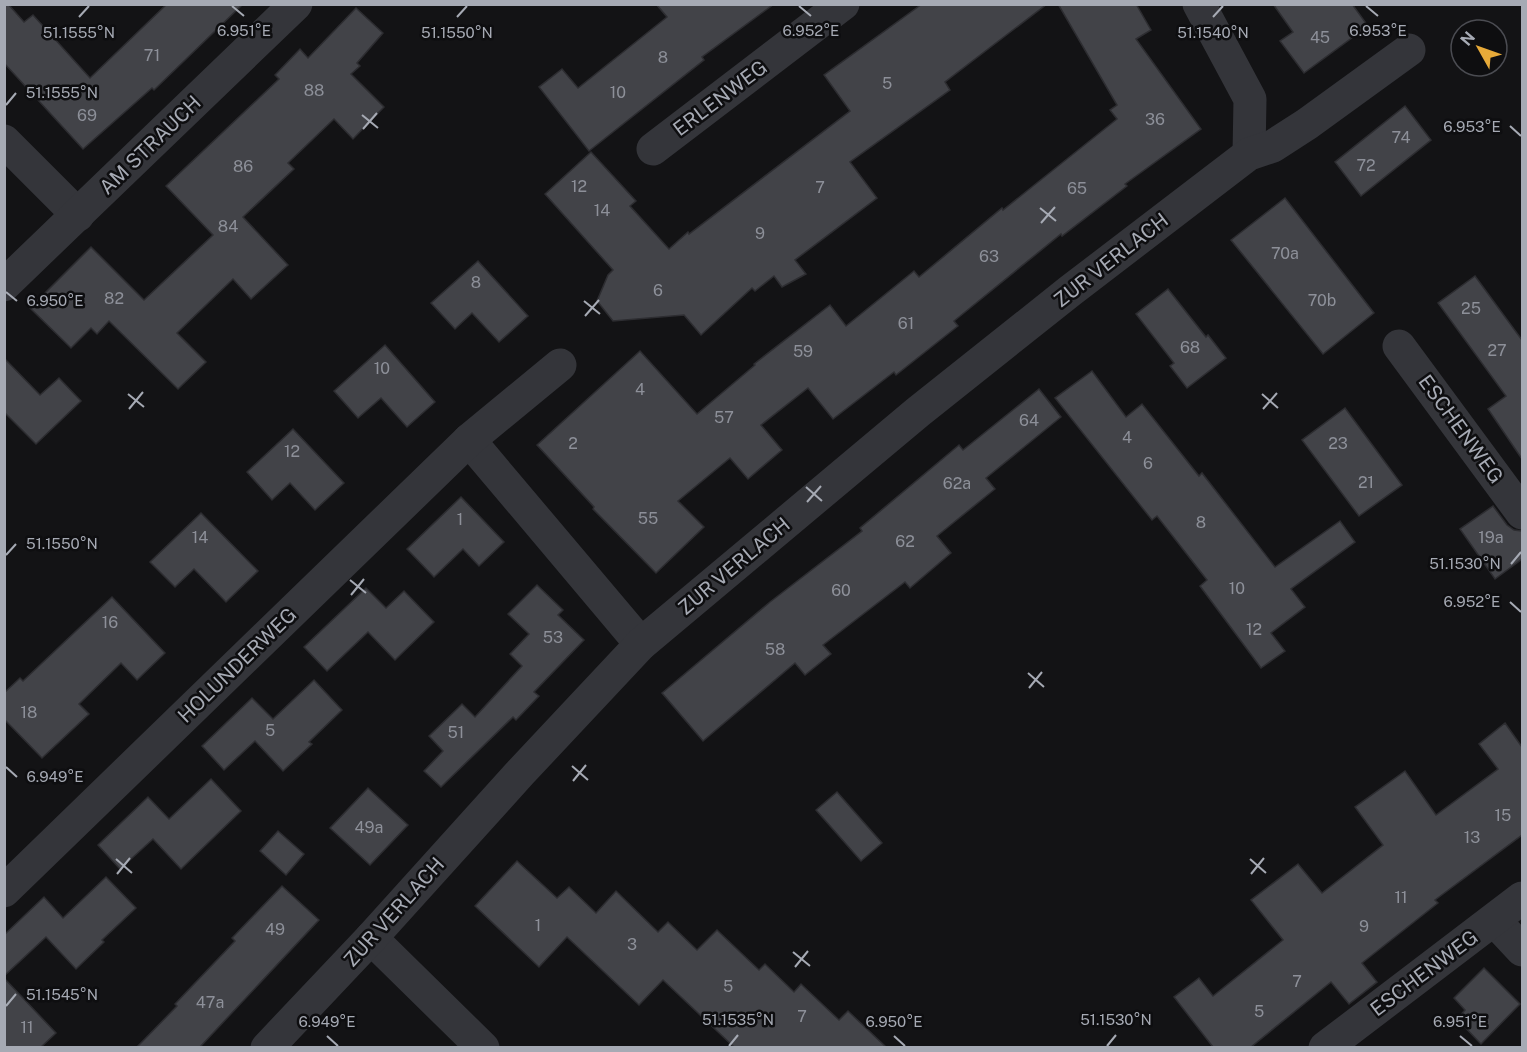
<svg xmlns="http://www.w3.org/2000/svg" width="1527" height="1052" viewBox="0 0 1527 1052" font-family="'Public Sans',sans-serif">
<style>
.building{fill:#424348;stroke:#2d2d31;stroke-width:1.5}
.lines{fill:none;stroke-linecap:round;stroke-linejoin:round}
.street{stroke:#34353a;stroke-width:33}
.ticks{fill:none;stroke:#a6aab4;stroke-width:2}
.labels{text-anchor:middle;stroke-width:5;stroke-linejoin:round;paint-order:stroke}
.number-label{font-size:16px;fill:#8d9099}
.street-label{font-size:20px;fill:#a6aab4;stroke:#0e0e10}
.ticks-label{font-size:15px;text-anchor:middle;fill:#a6aab4;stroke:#0e0e10;stroke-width:5;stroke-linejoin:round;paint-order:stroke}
</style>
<rect width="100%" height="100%" fill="#131315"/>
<g class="building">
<path d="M4,4H8L24,22L33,15L90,78L167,4H243L154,90L152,88L83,149L4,63Z"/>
<path d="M656,4H774L702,57L704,60L589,151L539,87L562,69L578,88L667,17Z"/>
<path d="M922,4H1047L945,82L950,90L850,162L877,198L795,260L806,274L782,287L774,276L755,291L752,288L701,335L684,315L613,321L597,301L608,275L613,270L545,194L591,152L636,201L630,206L669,249L688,232L689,234L850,111L824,75Z"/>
<path d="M1058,4H1136L1151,30L1136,39L1201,129L1125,184L1127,186L1062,236L1061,234L954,321L958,326L896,375L894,372L833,419L808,388L761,425L782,450L748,479L730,458L678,501L704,527L656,573L593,509L594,507L537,445L640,351L697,414L755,365L754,364L830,305L846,326L914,271L919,277L1002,208L1003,210L1117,119L1110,110L1117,105Z"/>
<path d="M1273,4H1352L1368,26L1304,73L1280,41L1293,32Z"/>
<path d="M356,8L383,33L357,63L360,66L351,74L384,107L353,139L334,119L288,163L294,169L243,217L288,265L251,299L233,279L177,333L206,362L178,389L109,321L97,334L91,328L71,348L30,308L91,247L144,300L213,235L166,186L279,79L275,75L300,49L308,58Z"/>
<path d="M1405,106L1431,140L1361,196L1335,162Z"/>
<path d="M1285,198L1374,313L1323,354L1231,240Z"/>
<path d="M478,261L528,316L499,342L472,313L455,329L431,303Z"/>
<path d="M1475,276L1522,340V459L1488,409L1506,396L1438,303Z"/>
<path d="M1168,289L1206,337L1208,335L1226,358L1187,388L1170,366L1174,363L1136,314Z"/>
<path d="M385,345L435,402L407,427L381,398L358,418L334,391Z"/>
<path d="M4,358L40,395L59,378L81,401L36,444L4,412Z"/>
<path d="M1092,371L1126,417L1142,404L1199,476L1202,473L1275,567L1340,521L1355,542L1291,589L1305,607L1271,633L1285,651L1261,668L1200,586L1207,580L1157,516L1152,520L1055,398Z"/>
<path d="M1039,389L1061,417L986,478L995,489L937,536L951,553L910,588L905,582L823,645L831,654L805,675L795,663L703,741L662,693L770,602L862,531L860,528L959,445L963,450Z"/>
<path d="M1345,408L1402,485L1359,516L1302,440Z"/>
<path d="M293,429L344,483L315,510L290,483L272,500L247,472Z"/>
<path d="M461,497L504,542L479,566L463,549L434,577L407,549Z"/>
<path d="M1493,506L1507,525L1514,530L1522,531V559L1495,579L1460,529Z"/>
<path d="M201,513L258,571L226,602L194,569L175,587L150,562Z"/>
<path d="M537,585L563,610L558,615L584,640L534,692L539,696L516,720L513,717L441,787L424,771L443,751L429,736L462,704L475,717L522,666L510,654L529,634L508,614Z"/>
<path d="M366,588L386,608L404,591L434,622L395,660L368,632L327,671L304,647Z"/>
<path d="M112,597L165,653L137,680L121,663L79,704L89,714L42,758L4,719V693L20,678L23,681Z"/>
<path d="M314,680L342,710L309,742L312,744L283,771L255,741L224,770L202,746L252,698L273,719Z"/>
<path d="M1505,723L1522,747V835L1435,900L1438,903L1362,963L1377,982L1349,1004L1331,982L1251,1047H1213L1174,997L1199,978L1213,996L1283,940L1251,900L1298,864L1322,893L1383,845L1355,807L1405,771L1436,815L1498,769L1479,744Z"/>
<path d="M211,779L241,811L181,869L153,839L120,869L98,845L148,797L169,819Z"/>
<path d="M368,788L408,825L370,865L330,828Z"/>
<path d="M837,792L882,843L861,861L816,810Z"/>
<path d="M278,831L304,854L286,875L260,851Z"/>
<path d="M517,861L557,898L569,887L596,913L616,891L658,932L668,922L697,950L717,930L759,970L765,964L794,992L801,984L839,1020L848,1011L886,1047H734L663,980L639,1005L567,937L539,967L475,906Z"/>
<path d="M106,877L136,908L102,940L104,942L76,969L46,937L4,976V935L44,897L63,918Z"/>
<path d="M282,886L319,920L200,1047H137L177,1006L175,1004L235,941L232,938Z"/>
<path d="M1484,968L1520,1004L1481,1044L1457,1019L1465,1010L1454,998Z"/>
<path d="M4,978L56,1033L41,1047H4Z"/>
</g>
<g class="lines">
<g class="street">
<path d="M1199,4L1250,99L1249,154"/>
<path d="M4,141L78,215"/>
<path d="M653,149L843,4"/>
<path d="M4,285L296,4"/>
<path d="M1399,346L1522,513"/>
<path d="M469,440L641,644"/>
<path d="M4,891L469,440L560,365"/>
<path d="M1494,920L1522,950"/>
<path d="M371,938L483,1048"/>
<path d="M267,1048L371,938L520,773L641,644L918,412L1070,291L1249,154L1273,146L1307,124L1409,50"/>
<path d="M1325,1048L1522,898"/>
</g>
</g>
<path class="ticks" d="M232,6L244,16M799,6L811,16M1366,6L1378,16M79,17L89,6M457,17L467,6M1213,17L1223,6M6,105L16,93M362,115L378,128M1510,126L1521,136M363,129L377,113M1040,208L1056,221M1041,223L1055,207M6,292L17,301M584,301L600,314M585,316L599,300M128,394L144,407M1262,394L1278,408M129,409L143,392M1263,409L1277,393M806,487L822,501M807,502L821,486M6,555L16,544M1511,564L1521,552M350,580L366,593M351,595L364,579M1510,602L1521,612M1028,673L1044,687M1029,688L1042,672M572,766L588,780M6,767L17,777M573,781L586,765M116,859L132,873M1250,859L1266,873M117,874L130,858M1251,874L1264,858M793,952L810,966M795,967L808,951M6,1006L16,994M327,1036L338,1046M894,1036L905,1046M1460,1036L1472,1046M729,1046L738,1035M1107,1046L1116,1035"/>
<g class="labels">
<g class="number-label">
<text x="1320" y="43">45</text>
<text x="152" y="61">71</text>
<text x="663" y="63">8</text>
<text x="887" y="89">5</text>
<text x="314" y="96">88</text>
<text x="618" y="98">10</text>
<text x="87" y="121">69</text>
<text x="1155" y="125">36</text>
<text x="1401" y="143">74</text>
<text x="1366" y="171">72</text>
<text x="243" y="172">86</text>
<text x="579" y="192">12</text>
<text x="820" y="193">7</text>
<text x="1077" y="194">65</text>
<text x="602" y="216">14</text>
<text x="228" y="232">84</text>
<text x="760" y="239">9</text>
<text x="1285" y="259">70a</text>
<text x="989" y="262">63</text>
<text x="476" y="288">8</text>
<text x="658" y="296">6</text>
<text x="114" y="304">82</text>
<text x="1322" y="306">70b</text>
<text x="1471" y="314">25</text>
<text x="906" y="329">61</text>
<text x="1190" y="353">68</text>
<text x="1497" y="356">27</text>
<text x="803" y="357">59</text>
<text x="382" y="374">10</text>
<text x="640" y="395">4</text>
<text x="724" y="423">57</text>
<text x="1029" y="426">64</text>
<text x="1127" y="443">4</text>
<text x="573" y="449">2</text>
<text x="1338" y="449">23</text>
<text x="292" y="457">12</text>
<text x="1148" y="469">6</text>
<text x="1366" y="488">21</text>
<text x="957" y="489">62a</text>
<text x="648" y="524">55</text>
<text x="460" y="525">1</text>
<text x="1201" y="528">8</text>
<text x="200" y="543">14</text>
<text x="1491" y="543">19a</text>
<text x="905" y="547">62</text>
<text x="1237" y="594">10</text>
<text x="841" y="596">60</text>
<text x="110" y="628">16</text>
<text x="1254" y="635">12</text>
<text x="553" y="643">53</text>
<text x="775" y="655">58</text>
<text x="29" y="718">18</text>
<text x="270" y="736">5</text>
<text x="456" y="738">51</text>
<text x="1503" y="821">15</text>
<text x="369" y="833">49a</text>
<text x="1472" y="843">13</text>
<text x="1401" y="903">11</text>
<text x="538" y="931">1</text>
<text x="1364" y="932">9</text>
<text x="275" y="935">49</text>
<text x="632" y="950">3</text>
<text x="1297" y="987">7</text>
<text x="728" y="992">5</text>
<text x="210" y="1008">47a</text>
<text x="1259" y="1017">5</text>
<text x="802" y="1022">7</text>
<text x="27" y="1033">11</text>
</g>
<g class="street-label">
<text transform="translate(720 98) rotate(-37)" y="7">ERLENWEG</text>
<text transform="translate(150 145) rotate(-44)" y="7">AM STRAUCH</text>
<text transform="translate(1111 260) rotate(-38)" y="7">ZUR VERLACH</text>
<text transform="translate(1461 429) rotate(54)" y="7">ESCHENWEG</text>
<text transform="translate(734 566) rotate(-40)" y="7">ZUR VERLACH</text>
<text transform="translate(237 665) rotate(-44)" y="7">HOLUNDERWEG</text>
<text transform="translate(394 912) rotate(-48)" y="7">ZUR VERLACH</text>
<text transform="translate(1424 973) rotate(-37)" y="7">ESCHENWEG</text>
</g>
</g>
<g class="ticks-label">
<text x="244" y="36">6.951°E</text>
<text x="811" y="36">6.952°E</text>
<text x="1378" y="36">6.953°E</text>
<text x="79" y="38">51.1555°N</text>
<text x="457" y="38">51.1550°N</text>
<text x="1213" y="38">51.1540°N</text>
<text x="62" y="98">51.1555°N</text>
<text x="1472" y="132">6.953°E</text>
<text x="55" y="306">6.950°E</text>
<text x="62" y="549">51.1550°N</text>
<text x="1465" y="569">51.1530°N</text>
<text x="1472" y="607">6.952°E</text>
<text x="55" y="782">6.949°E</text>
<text x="62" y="1000">51.1545°N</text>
<text x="738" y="1025">51.1535°N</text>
<text x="1116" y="1025">51.1530°N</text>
<text x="327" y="1027">6.949°E</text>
<text x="894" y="1027">6.950°E</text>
<text x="1460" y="1027">6.951°E</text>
</g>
<rect width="1527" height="1052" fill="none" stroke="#a6aab4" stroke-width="12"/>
<g transform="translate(1479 48) rotate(310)"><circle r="28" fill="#0e0e10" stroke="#4b4c52" stroke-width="1.5"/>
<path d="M0-4.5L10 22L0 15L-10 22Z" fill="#e7aa39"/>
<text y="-9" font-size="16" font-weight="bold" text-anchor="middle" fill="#a6aab4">N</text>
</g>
</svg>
